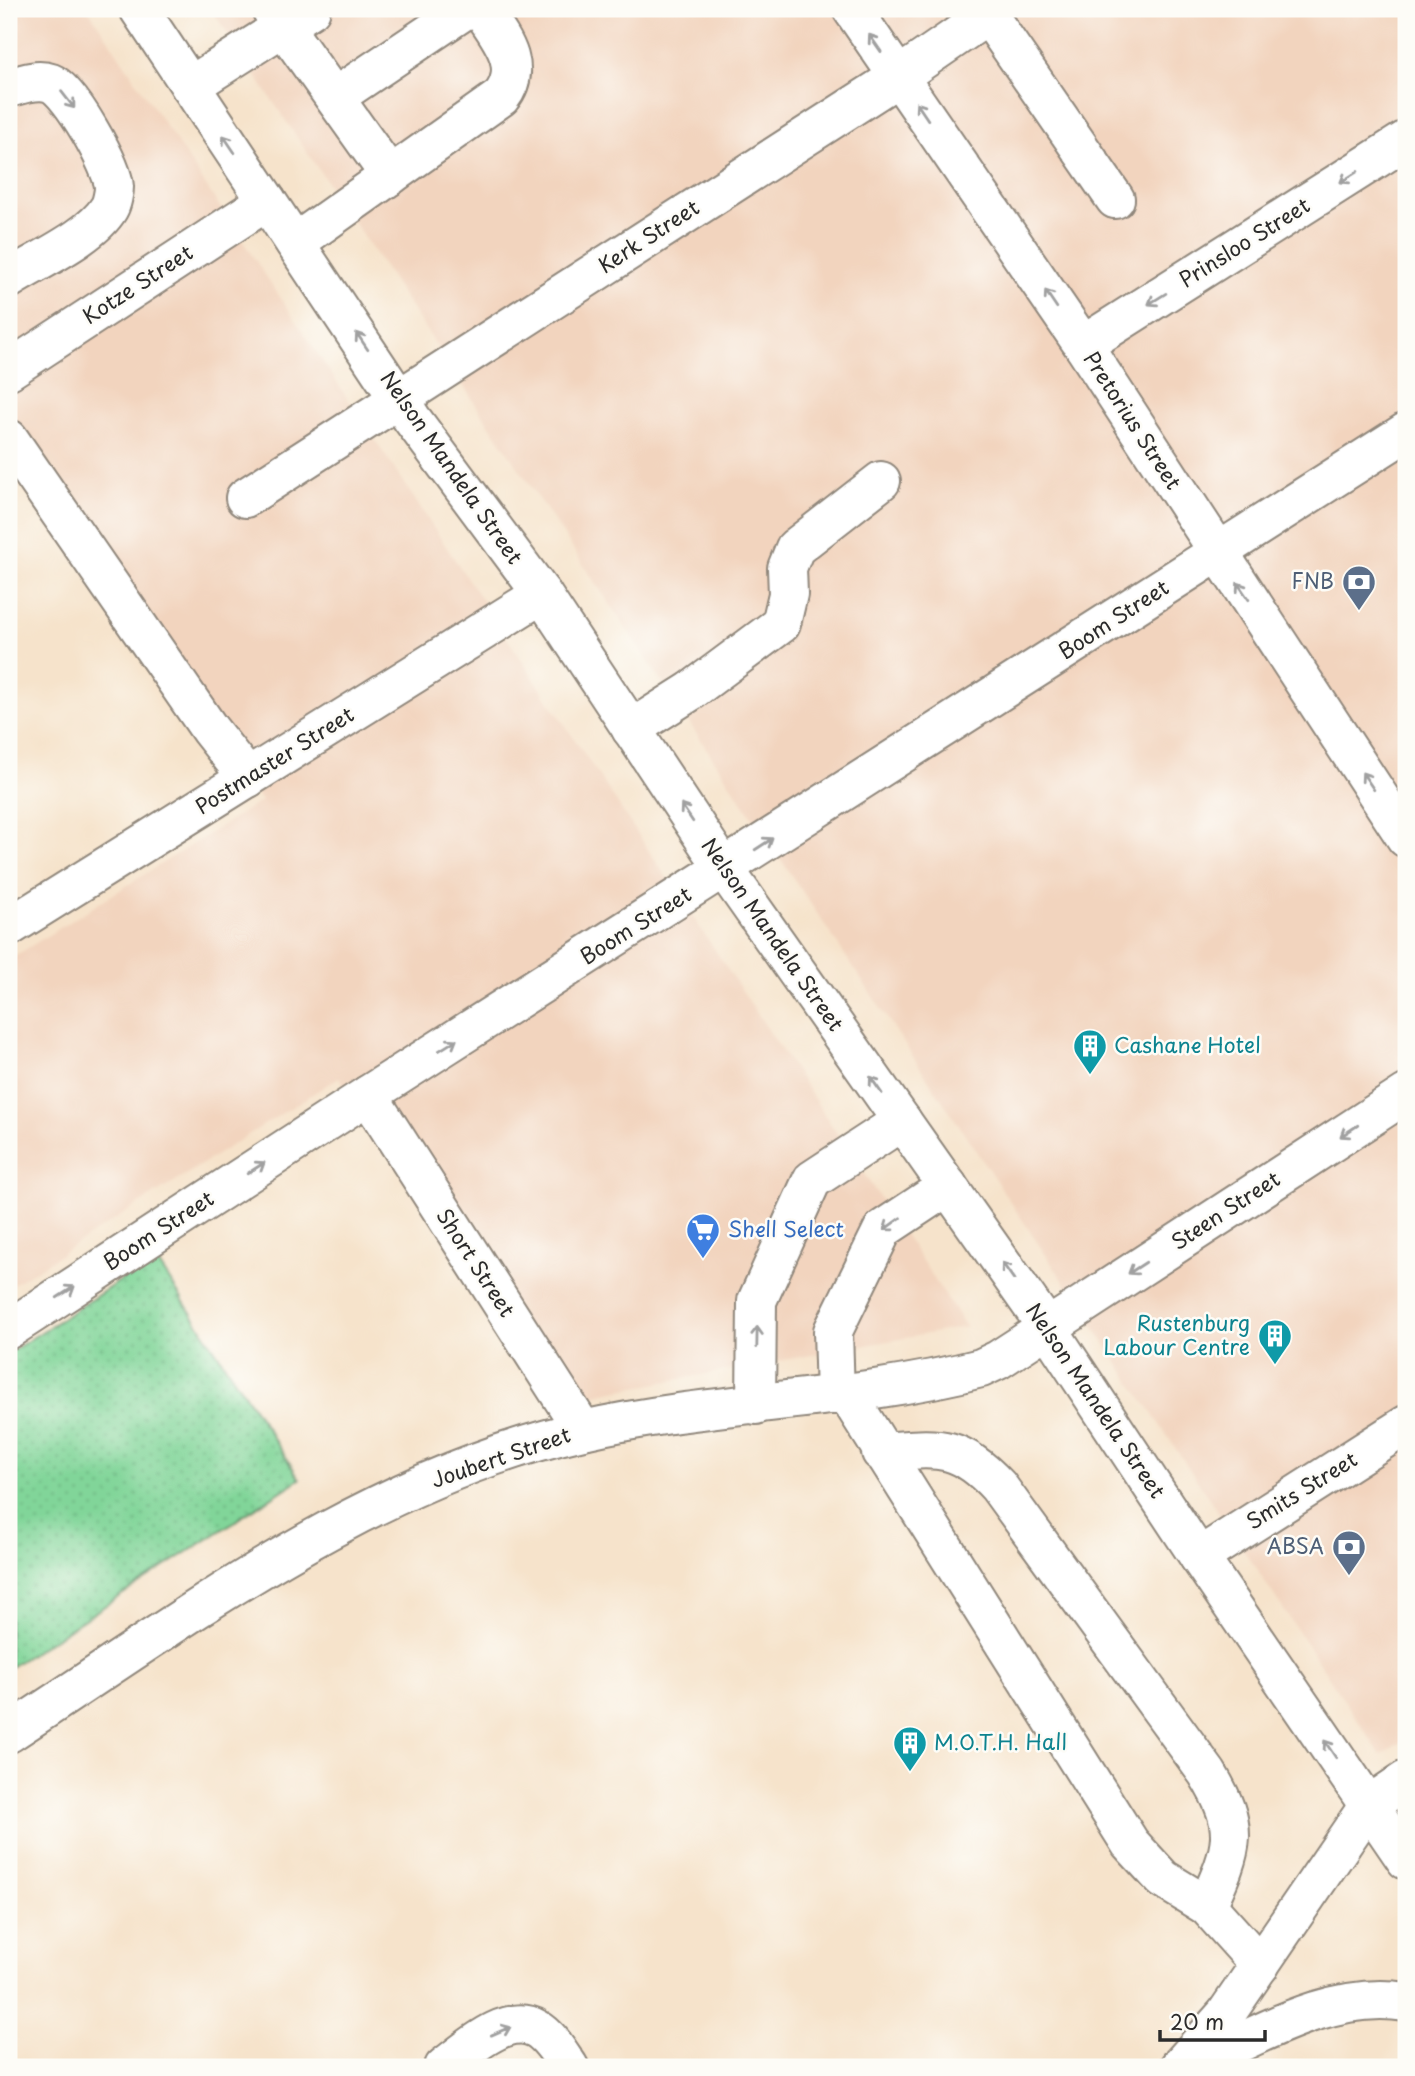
<svg xmlns="http://www.w3.org/2000/svg" width="1415" height="2076" viewBox="0 0 1415 2076" font-family="'Playpen Sans',sans-serif">
<style>
.built{fill:#f2d4be}
.park{fill:url(#park-dots);stroke:#568062;stroke-width:2}
.lines{fill:none;stroke-linecap:round;stroke-linejoin:round}
.minor-casing{stroke:#90877b;stroke-width:42}
.major-casing{stroke:#90877b;stroke-width:42}
.minor{stroke:#fff;stroke-width:38}
.major{stroke:#fff;stroke-width:38}
.oneway{stroke:#a0a0a0}
.labels{text-anchor:middle;stroke-width:5;stroke-linejoin:round;paint-order:stroke}
.street-label{font-size:21px;fill:#2b2b2b;stroke:#fdfcf7}
.service-label{font-size:21px;fill:#4e5e75;stroke:#fdfcf7;text-anchor:end}
.culture-label{font-size:21px;fill:#0d838f;stroke:#fdfcf7;text-anchor:start}
.shop-label{font-size:21px;fill:#366cbe;stroke:#fdfcf7;text-anchor:start}
</style>
<defs>
<pattern id="park-dots" width="8" height="8" patternUnits="userSpaceOnUse" patternTransform="scale(1.75)"><rect width="8" height="8" fill="#81d599"/><path d="M2 2h.1M6 6h.1" fill="none" stroke="#70b784" stroke-width="1.8" stroke-linecap="round"/></pattern>
</defs>
<rect width="100%" height="100%" fill="#fdfcf7"/>
<filter id="ink" filterUnits="userSpaceOnUse"><feTurbulence type="fractalNoise" baseFrequency=".0143" numOctaves="2"/><feDisplacementMap in="SourceGraphic" scale="14" xChannelSelector="R" yChannelSelector="G"/><feConvolveMatrix kernelMatrix="1 2 1 2 8 2 1 2 1" color-interpolation-filters="sRGB"/></filter>
<filter id="wash" filterUnits="userSpaceOnUse"><feTurbulence type="fractalNoise" baseFrequency=".00686" numOctaves="4" result="noise"/><feDisplacementMap in="SourceGraphic" scale="28" xChannelSelector="R" yChannelSelector="G"/><feGaussianBlur stdDeviation="1.57" result="paint"/><feColorMatrix in="noise" values="0 0 0 0 0 0 0 0 0 0 0 0 0 0 0 0 0 1.4 0 .05"/><feComposite in="paint" operator="in"/></filter>
<g filter="url(#wash)">
<rect width="100%" height="100%" fill="#f6e3cb"/>
<g class="built">
<path d="M9,9H88L966,1327L554,1402L339,1077L9,1287V960L261,801L9,424Z"/>
<path d="M211,9H1406V1739L1381,1755Z"/>
</g>
<path class="park" d="M155,1258L300,1479L9,1668V1353Z"/>
</g>
<g filter="url(#ink)">
<g class="lines">
<g class="minor-casing">
<g id="minor">
<path d="M271,9L390,176"/>
<path d="M852,9L1083,345L1406,838"/>
<path d="M984,9L1115,199"/>
<path d="M190,86L311,9"/>
<path d="M9,88C22,84 37,78 51,83C70,90 113,167 114,187C114,192 112,203 109,208C92,237 37,261 9,279"/>
<path d="M335,97L466,9"/>
<path d="M295,243L501,97C526,66 499,36 481,9"/>
<path d="M1083,345L1406,140"/>
<path d="M9,370L267,201"/>
<path d="M9,439L210,730L248,778"/>
<path d="M245,498L898,77L988,15"/>
<path d="M631,729L691,691L781,624L788,594L787,568L795,548L881,481"/>
<path d="M9,927L542,594"/>
<path d="M368,1095L583,1430"/>
<path d="M9,1329L368,1095L1406,432"/>
<path d="M847,1394L1130,1843L1163,1879L1207,1906L1260,1965"/>
<path d="M835,1395L833,1331L883,1229L948,1186"/>
<path d="M756,1405L757,1301L812,1180L902,1121"/>
<path d="M881,1452C937,1448 957,1442 998,1486L1207,1773C1242,1830 1233,1848 1207,1906"/>
<path d="M1199,1557L1406,1425"/>
<path d="M9,1733C189,1616 368,1479 583,1430C714,1400 850,1402 981,1368L998,1360L1406,1094"/>
<path d="M444,2067C466,2051 507,2011 537,2029C551,2037 560,2054 569,2067"/>
<path d="M1179,2067L1226,2014L1369,1805L1406,1780"/>
</g>
</g>
<g class="major-casing">
<g id="major">
<path d="M139,9L412,419L542,594L725,870L1047,1327L1199,1557L1406,1860"/>
<path d="M1188,2067C1254,2038 1331,1989 1406,2002"/>
</g>
</g>
<use href="#minor" class="minor"/>
<use href="#major" class="major"/>
</g>
<defs><path id="oneway-shaft" d="M-6 0H5M1.5-3L5.5 0L1.5 3" fill="none" stroke-width="1.6" stroke-linecap="round" stroke-linejoin="round" transform="scale(1.75)"/></defs>
<g class="oneway">
<use href="#oneway-shaft" transform="translate(875 43) rotate(-125)"/>
<use href="#oneway-shaft" transform="translate(68 100) rotate(52)"/>
<use href="#oneway-shaft" transform="translate(922 111) rotate(-124)"/>
<use href="#oneway-shaft" transform="translate(229 144) rotate(-124)"/>
<use href="#oneway-shaft" transform="translate(1349 177) rotate(148)"/>
<use href="#oneway-shaft" transform="translate(1051 299) rotate(-124)"/>
<use href="#oneway-shaft" transform="translate(1157 299) rotate(148)"/>
<use href="#oneway-shaft" transform="translate(362 341) rotate(-124)"/>
<use href="#oneway-shaft" transform="translate(1243 591) rotate(-124)"/>
<use href="#oneway-shaft" transform="translate(1368 781) rotate(-124)"/>
<use href="#oneway-shaft" transform="translate(687 813) rotate(-124)"/>
<use href="#oneway-shaft" transform="translate(764 844) rotate(-33)"/>
<use href="#oneway-shaft" transform="translate(448 1045) rotate(-32)"/>
<use href="#oneway-shaft" transform="translate(876 1085) rotate(-125)"/>
<use href="#oneway-shaft" transform="translate(1349 1131) rotate(147)"/>
<use href="#oneway-shaft" transform="translate(256 1168) rotate(-33)"/>
<use href="#oneway-shaft" transform="translate(892 1224) rotate(144)"/>
<use href="#oneway-shaft" transform="translate(1137 1268) rotate(147)"/>
<use href="#oneway-shaft" transform="translate(1008 1271) rotate(-125)"/>
<use href="#oneway-shaft" transform="translate(66 1292) rotate(-33)"/>
<use href="#oneway-shaft" transform="translate(757 1337) rotate(-89)"/>
<use href="#oneway-shaft" transform="translate(1330 1749) rotate(-124)"/>
<use href="#oneway-shaft" transform="translate(501 2031) rotate(-23)"/>
</g>
</g>
<defs>
<g id="bank-pin" transform="scale(1.75)"><path d="M0 17L-7.5 6A9.5 9.5 0 1 1 7.5 6Z" fill="#5c6f8a" stroke="#fdfcf7"/><path d="M-6-4H6V4H-6ZM0-2.3a2.3 2.3 0 1 0 0 4.6a2.3 2.3 0 1 0 0-4.6Z" fill="#fff"/></g>
<g id="building-pin" transform="scale(1.75)"><path d="M0 17L-7.5 6A9.5 9.5 0 1 1 7.5 6Z" fill="#0f9aa8" stroke="#fdfcf7"/><path d="M-4-6H4V6H1V3H-1V6H-4ZM-2.5-4.3h1.7v1.8h-1.7ZM.8-4.3h1.7v1.8H.8ZM-2.5-1h1.7V.8h-1.7ZM.8-1h1.7V.8H.8Z" fill="#fff"/></g>
<g id="supermarket-pin" transform="scale(1.75)"><path d="M0 17L-7.5 6A9.5 9.5 0 1 1 7.5 6Z" fill="#3f7fe0" stroke="#fdfcf7"/><path d="M-6-5.5h2.5l.6 2H6L4.5 2H-2.5L-4.4-4H-6ZM-1.5 3.2a1.3 1.3 0 1 0 .1 0ZM3 3.2a1.3 1.3 0 1 0 .1 0Z" fill="#fff"/></g>
</defs>
<g fill-rule="evenodd">
<use href="#bank-pin" x="1359" y="582"/>
<use href="#building-pin" x="1090" y="1046"/>
<use href="#supermarket-pin" x="703" y="1230"/>
<use href="#building-pin" x="1275" y="1336"/>
<use href="#bank-pin" x="1349" y="1547"/>
<use href="#building-pin" x="910" y="1743"/>
</g>
<g class="labels">
<g class="street-label">
<text transform="translate(649 237) rotate(-33)" y="7">Kerk Street</text>
<text transform="translate(1245 243) rotate(-32)" y="7">Prinsloo Street</text>
<text transform="translate(138 285) rotate(-33)" y="7">Kotze Street</text>
<text transform="translate(1132 421) rotate(57)" y="7">Pretorius Street</text>
<text transform="translate(451 468) rotate(55)" y="7">Nelson Mandela Street</text>
<text transform="translate(1114 620) rotate(-33)" y="7">Boom Street</text>
<text transform="translate(275 761) rotate(-32)" y="7">Postmaster Street</text>
<text transform="translate(636 926) rotate(-32)" y="7">Boom Street</text>
<text transform="translate(772 935) rotate(55)" y="7">Nelson Mandela Street</text>
<text transform="translate(1226 1211) rotate(-33)" y="7">Steen Street</text>
<text transform="translate(159 1231) rotate(-33)" y="7">Boom Street</text>
<text transform="translate(475 1263) rotate(57)" y="7">Short Street</text>
<text transform="translate(1095 1401) rotate(56)" y="7">Nelson Mandela Street</text>
<text transform="translate(501 1458) rotate(-19)" y="7">Joubert Street</text>
<text transform="translate(1302 1491) rotate(-32)" y="7">Smits Street</text>
</g>
<g class="service-label">
<text x="1334" y="589">FNB</text>
<text x="1324" y="1554">ABSA</text>
</g>
<g class="culture-label">
<text x="1114" y="1053">Cashane Hotel</text>
<text x="1250" y="1331" text-anchor="end">Rustenburg<tspan x="1250" dy="24">Labour Centre</tspan></text>
<text x="934" y="1750">M.O.T.H. Hall</text>
</g>
<g class="shop-label">
<text x="728" y="1237">Shell Select</text>
</g>
</g>
<rect width="1415" height="2076" fill="none" stroke="#fdfcf7" stroke-width="35"/>
<path d="M1160 2030v10h105v-10" fill="none" stroke="#2b2b2b" stroke-width="3.5"/>
<text x="1170" y="2030" font-size="21" fill="#2b2b2b" stroke="#fdfcf7" stroke-width="5" paint-order="stroke">20 m</text>
</svg>
